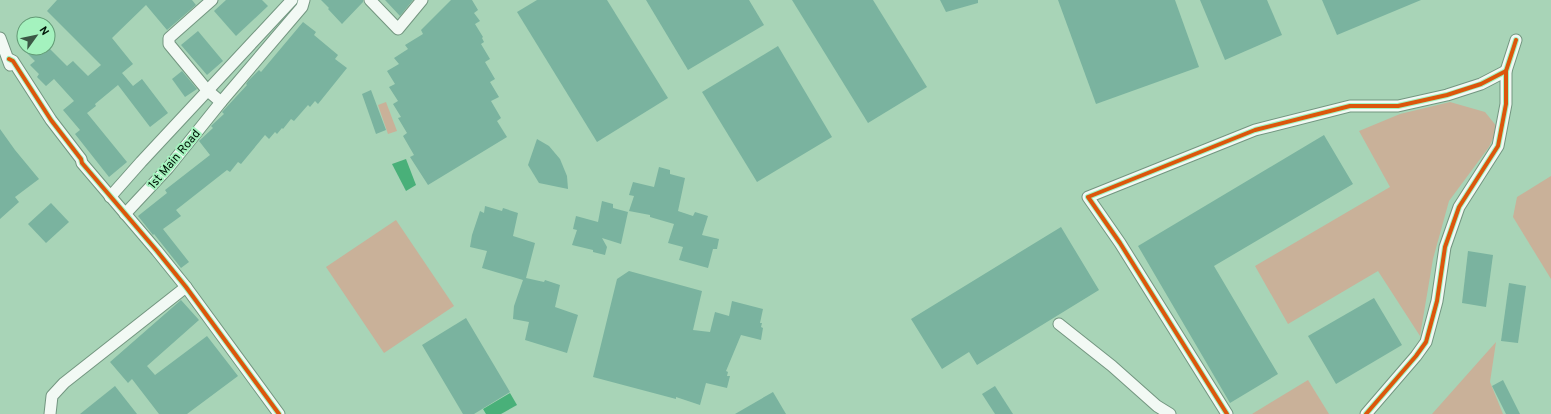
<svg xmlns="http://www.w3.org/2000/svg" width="1551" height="414" viewBox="0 0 1551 414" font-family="Overpass,sans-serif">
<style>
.green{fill:#c9b199}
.water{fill:#49b079}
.building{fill:#7ab39f}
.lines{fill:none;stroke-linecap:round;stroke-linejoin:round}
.street-casing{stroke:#739680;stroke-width:13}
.street{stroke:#f2f9f4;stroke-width:11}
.cycleway-casing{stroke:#a4f2be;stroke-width:6}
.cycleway{stroke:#dc560c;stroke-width:4}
.labels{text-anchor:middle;stroke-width:4;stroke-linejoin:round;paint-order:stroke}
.street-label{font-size:12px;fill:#001507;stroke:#a4f2be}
</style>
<rect width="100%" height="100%" fill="#a8d4b7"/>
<g class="green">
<path d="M386,102L397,131L388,134L378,105Z"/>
<path d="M1450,102L1485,112L1498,128L1489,147L1449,201L1433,259L1420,336L1378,271L1288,324L1255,266L1390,187L1359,131L1400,114Z"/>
<path d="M1551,176V279L1513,217L1517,197Z"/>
<path d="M396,220L454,306L384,353L326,267Z"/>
<path d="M1496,342L1490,382L1503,414H1432Z"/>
<path d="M1308,380L1329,414H1252Z"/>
</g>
<g class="water">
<path d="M406,159L416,185L406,191L392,164Z"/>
<path d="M510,393L517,405L501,414H486L483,409Z"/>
</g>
<g class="building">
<path d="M57,0H192L196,5L167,30L146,5L112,38L133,64L122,73L133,86L142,79L168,113L150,127L118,85L95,104L96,106L87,113L127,162L109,177L75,134L80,130L63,110L74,101L54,79L46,86L37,77L39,74L30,65L35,61L22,48H49L67,66L73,61L88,76L101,65L47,11Z"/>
<path d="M226,0H262L268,6L236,36L214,11Z"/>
<path d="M321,0H363V2L342,24L328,9L329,8Z"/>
<path d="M385,0H413L400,16Z"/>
<path d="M451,0H472L478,10L474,13L480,21L475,24L483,37L482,38L484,42L481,44L490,59L485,62L495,79L490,82L499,97L491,101L501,118L497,121L507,137L428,185L410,157L414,155L403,136L407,133L398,118L401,117L393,104L398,101L389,87L395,84L387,71L399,64L394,58L408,49L405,45L423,34L421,30Z"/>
<path d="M537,0H607L668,98L597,142L517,12Z"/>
<path d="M646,0H749L764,25L688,70Z"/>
<path d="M792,0H873L927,87L868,123Z"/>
<path d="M940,0H978V3L946,12Z"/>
<path d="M1058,0H1175L1199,67L1096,104Z"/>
<path d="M1200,0H1267L1282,35L1225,60Z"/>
<path d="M1322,0H1421L1337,35Z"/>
<path d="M303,22L316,32L314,35L338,55L335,59L347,68L318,104L315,101L310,107L308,105L294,121L291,119L283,129L282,128L277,134L275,132L269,139L265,135L241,164L238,162L230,172L227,170L176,210L181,216L163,229L189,262L181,268L154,234L153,235L138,216L167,193L165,190L210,155L199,141L213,128L211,126L213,124L224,114L222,112L247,85L246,84L248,81L259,70L261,72Z"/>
<path d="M198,31L223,61L207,75L181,45Z"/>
<path d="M778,46L832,137L757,182L702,92Z"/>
<path d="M182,71L197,89L185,97L172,79Z"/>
<path d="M371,90L386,130L376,134L362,94Z"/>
<path d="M0,129L15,150L39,179L15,197L19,202L0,219Z"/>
<path d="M1324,135L1353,184L1214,266L1278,374L1230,403L1138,246Z"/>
<path d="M537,139L549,146L560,159L567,176L568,189L539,183L528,165Z"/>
<path d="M659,167L670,170V174L685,178L678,211L693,216L695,212L708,216L702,235L719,239L717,249H713L708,268L679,260L683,247L668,243L674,224L650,217V215L629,211L634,196L629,195L633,182L654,187Z"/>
<path d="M602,201L613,204V208L628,212L621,244L602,238L607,247L605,255L593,252V250L572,245L577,230L573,229L576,216L598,222Z"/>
<path d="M51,203L69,222L46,243L28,224Z"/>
<path d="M485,206L502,211L503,208L518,213L513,236L535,243L526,278L544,282L545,280L560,285L555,307L578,315L567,353L525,340L529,322L513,319L514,306L523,280L482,268L487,251L470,247L472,235L480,211L484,213Z"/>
<path d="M1061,227L1099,290L977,365L969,352L942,369L911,319Z"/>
<path d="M1468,251L1493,255L1486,307L1462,303Z"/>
<path d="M629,271L702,291L693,330L710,332L715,312L729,316L732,301L763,309L760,323H762L761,327L763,328L761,340L741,335L726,371L728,372L727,376H730L727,388L706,383L700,405L676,397V399L593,377L617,279Z"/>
<path d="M1509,283L1526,286L1518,343L1501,341Z"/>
<path d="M1374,298L1402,345L1336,384L1308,336Z"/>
<path d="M181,300L199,320L147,366L155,375L207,336L238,376L187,414H159L132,379L128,383L110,362Z"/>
<path d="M466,318L510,392L474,414H463L422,345Z"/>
<path d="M1503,380L1520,414H1506L1492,386Z"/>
<path d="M115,386L137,414H80Z"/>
<path d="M995,386L1013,414H995L982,394Z"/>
<path d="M773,392L786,414H735Z"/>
</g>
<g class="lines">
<g class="street-casing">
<g id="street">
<path d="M212,0L169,38V44L207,90L221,102"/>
<path d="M370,0L398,29L422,0"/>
<path d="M0,38L10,65"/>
<path d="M9,59L13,61L51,120L81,159L82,163L157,251L186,287L279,414"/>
<path d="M110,197L141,162L292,0"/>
<path d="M125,214L168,168L221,102L302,7L304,0"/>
<path d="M1059,324L1112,366L1157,406L1170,414"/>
<path d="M50,414L52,396L64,383L186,287"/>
<path d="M1227,414L1120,243L1088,197L1255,130L1350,106H1398L1447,95L1481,84L1506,71"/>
<path d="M1366,414L1416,356L1426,342L1437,301L1445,247L1459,207L1498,146L1506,104V71L1516,40"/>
</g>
</g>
<use href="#street" class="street"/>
<g class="cycleway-casing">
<g id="cycleway">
<path d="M9,59L13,61L51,120L81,159L82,163L157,251L186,287L279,414"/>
<path d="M1227,414L1120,243L1088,197L1255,130L1350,106H1398L1447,95L1481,84L1506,71"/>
<path d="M1366,414L1416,356L1426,342L1437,301L1445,247L1459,207L1498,146L1506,104V71L1516,40"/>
</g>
</g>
<use href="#cycleway" class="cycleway"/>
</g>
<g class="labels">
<g class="street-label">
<text transform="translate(174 159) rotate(-50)" y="4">1st Main Road</text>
</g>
</g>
<g transform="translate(36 36) rotate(57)"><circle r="19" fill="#a4f2be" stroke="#629a75"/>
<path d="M0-3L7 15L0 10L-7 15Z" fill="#3b5845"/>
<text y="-6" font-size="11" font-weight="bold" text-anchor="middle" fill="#001507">N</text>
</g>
</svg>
